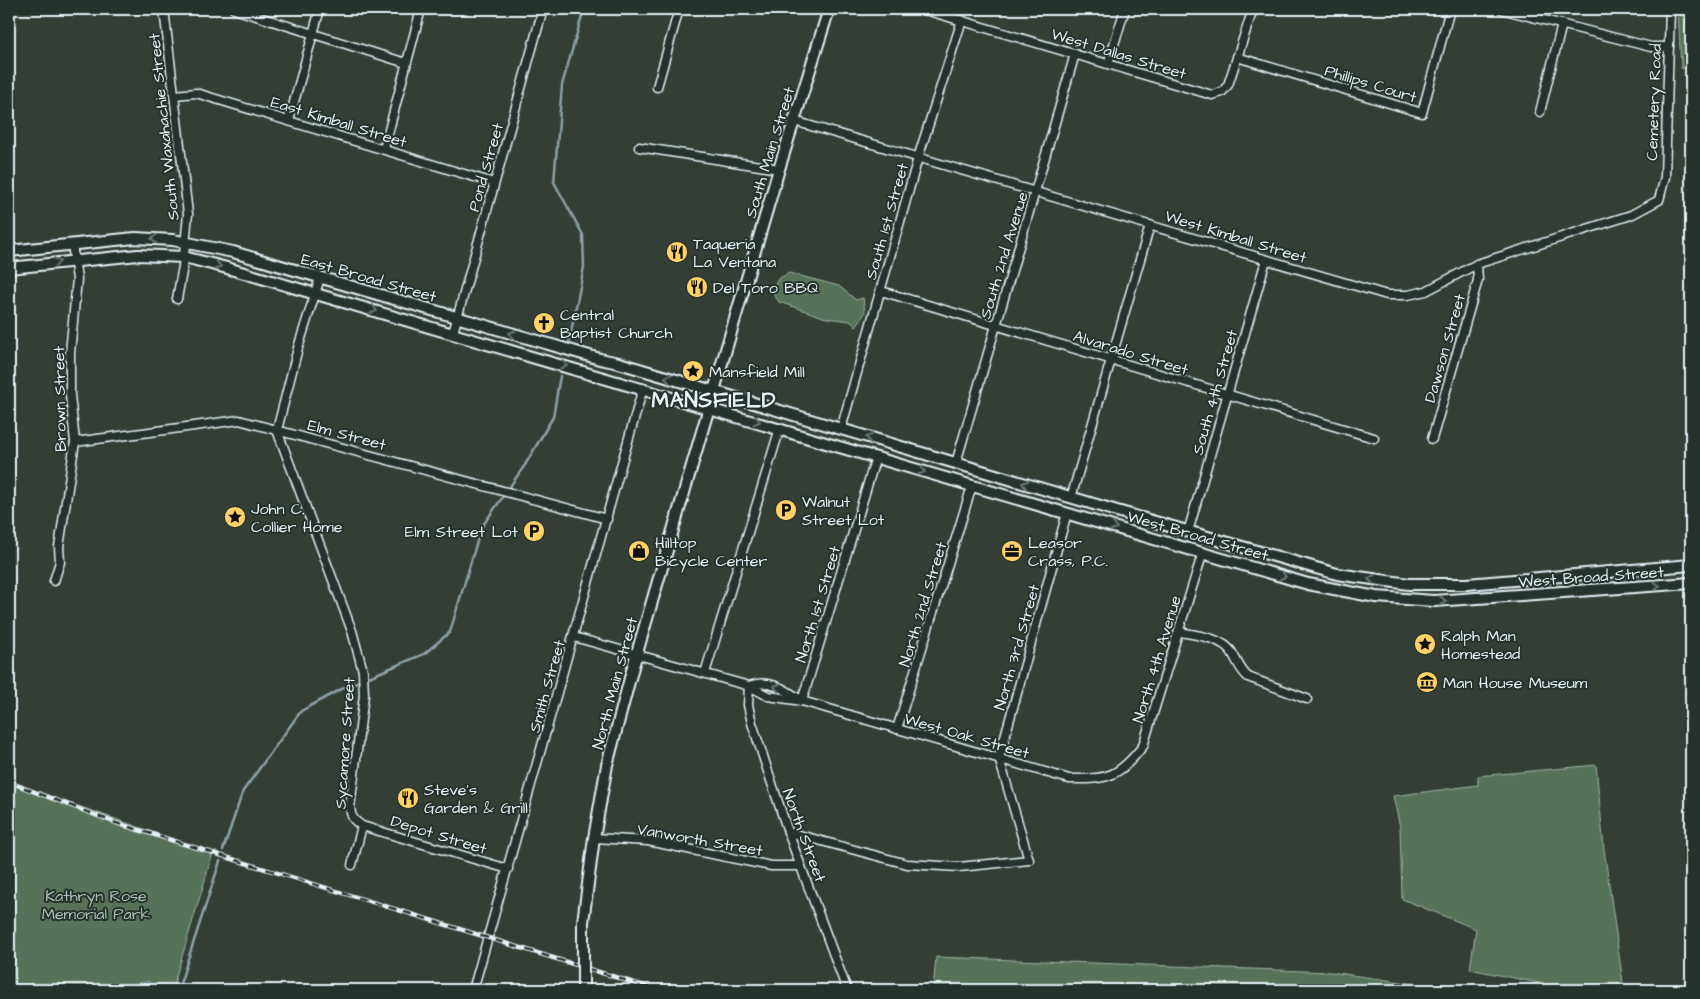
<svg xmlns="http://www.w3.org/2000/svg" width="1700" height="999" viewBox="0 0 1700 999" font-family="'Architects Daughter',sans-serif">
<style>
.green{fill:#57735a;stroke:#a0b2a9}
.water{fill:#506d76;stroke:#8da2aa}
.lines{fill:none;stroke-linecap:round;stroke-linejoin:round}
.stream{stroke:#8da2aa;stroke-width:2.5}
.street-casing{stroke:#e8f1f8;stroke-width:11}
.secondary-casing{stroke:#e8f1f8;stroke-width:14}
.street{stroke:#26332d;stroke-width:8}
.secondary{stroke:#26332d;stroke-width:10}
.rail-casing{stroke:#e8f1f8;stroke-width:4.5}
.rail{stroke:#26332d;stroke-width:2.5;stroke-dasharray:8;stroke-linecap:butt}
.secondary-bridge-casing{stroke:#e8f1f8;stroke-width:14;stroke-linecap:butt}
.secondary-bridge{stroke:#26332d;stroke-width:10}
.oneway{stroke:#6a7674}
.labels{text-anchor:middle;stroke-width:4;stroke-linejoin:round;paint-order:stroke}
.street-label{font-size:16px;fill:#e8f1f8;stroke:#26332d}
.poi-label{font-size:16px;fill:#e8f1f8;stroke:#26332d;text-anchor:start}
.park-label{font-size:16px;fill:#aebfb9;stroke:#26332d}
.district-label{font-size:21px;font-weight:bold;letter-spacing:1px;fill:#e8f1f8;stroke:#26332d}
</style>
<rect width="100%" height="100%" fill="#343e35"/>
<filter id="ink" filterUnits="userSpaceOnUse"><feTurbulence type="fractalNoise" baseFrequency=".02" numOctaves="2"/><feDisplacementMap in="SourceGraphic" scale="10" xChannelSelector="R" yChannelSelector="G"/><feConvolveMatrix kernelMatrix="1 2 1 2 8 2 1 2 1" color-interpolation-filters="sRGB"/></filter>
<g filter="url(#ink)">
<g class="green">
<path d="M1678,9H1691V70L1681,68Z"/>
<path d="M789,273L839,286L856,300L863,298L865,313L856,327L850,321L826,318L779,302L774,295V286L778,279Z"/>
<path d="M1596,765L1604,849L1624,990H1572L1470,969L1476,929L1402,899L1400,827L1393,796L1478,785V776Z"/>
<path d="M9,782L213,853L172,990H9Z"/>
<path d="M936,957L1330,972L1459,990H933Z"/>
</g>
<path class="water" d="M149,981V990H121L123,987Z"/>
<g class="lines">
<g class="stream">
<path d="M569,342L584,267L583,235L554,182L562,85L584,9"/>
<path d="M223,850L243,791L301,711L345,687L424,654L450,632L481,528L525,465L553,417L560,376"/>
<path d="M178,990L220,861"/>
</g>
<g class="street-casing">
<g id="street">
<path d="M164,9L188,214L183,266L177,299"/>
<path d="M234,9L406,63"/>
<path d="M922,9L1212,95L1222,92L1228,85L1253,9"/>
<path d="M1501,9L1651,47H1669"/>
<path d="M1237,57L1422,113L1450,9"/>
<path d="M1108,64L1125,9"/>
<path d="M657,87L679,9"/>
<path d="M174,95L196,93L494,183"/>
<path d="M1540,112L1562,24"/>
<path d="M289,120L320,9"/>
<path d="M794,121L1387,295H1408L1426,291L1477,264L1631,215L1659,200L1665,177L1670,9"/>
<path d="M639,147L779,169"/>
<path d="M384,149L421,9"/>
<path d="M320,278L298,348L277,430L352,631L363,671L364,695L350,807C351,817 353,820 362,826L508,869"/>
<path d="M881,291L1374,438"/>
<path d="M453,333L543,9"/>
<path d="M841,429L918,158L962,20"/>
<path d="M1432,439L1478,280L1477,264"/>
<path d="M75,442L239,420L607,519"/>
<path d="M956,463L1075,54"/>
<path d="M1071,498L1150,225"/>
<path d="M1188,532L1266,260"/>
<path d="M54,581L60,562L59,547L75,442L70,395V353L77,279L72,244"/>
<path d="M1180,632C1195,635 1220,637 1231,651C1237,660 1239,669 1248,677L1307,699"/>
<path d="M574,637L749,686L768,696L802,701L1069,779C1109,780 1119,776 1143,746L1203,552"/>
<path d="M705,673L780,428"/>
<path d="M749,686L748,705L752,723L788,832L847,990"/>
<path d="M749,686C769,678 787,690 802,701"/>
<path d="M802,701L876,457"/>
<path d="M897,729L972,486"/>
<path d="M788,832L907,864L959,867L1029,860L999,758L1067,513"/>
<path d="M594,838L648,841L771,866H801"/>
<path d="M352,865L362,826"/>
<path d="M473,990L643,388"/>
</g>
</g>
<g class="secondary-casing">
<g id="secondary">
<path d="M9,251L135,238L173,240L233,252L600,359L619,363L1117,511L1337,574L1409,584H1467L1691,565"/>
<path d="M9,268L138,255L184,257L227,268L1308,584L1376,597L1434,601L1691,583"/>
<path d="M583,922L594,838L607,765L634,663L779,169L829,9"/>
</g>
</g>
<use href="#street" class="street"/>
<use href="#secondary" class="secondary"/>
<g class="rail-casing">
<path id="rail" d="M9,782L116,823L657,990"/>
</g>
<use href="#rail" class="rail"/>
<g class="secondary-bridge-casing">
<path id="secondary-bridge" d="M583,990V922"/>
</g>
<use href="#secondary-bridge" class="secondary-bridge"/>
</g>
<defs><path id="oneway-chevron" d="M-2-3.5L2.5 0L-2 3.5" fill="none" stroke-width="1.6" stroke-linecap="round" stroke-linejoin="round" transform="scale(1.25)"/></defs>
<g class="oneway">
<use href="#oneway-chevron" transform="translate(154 239) rotate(-177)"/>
<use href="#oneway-chevron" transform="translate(57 262) rotate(-7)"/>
<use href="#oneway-chevron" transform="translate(218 266) rotate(13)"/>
<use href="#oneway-chevron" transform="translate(374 310) rotate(16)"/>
<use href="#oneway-chevron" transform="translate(512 334) rotate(-164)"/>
<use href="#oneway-chevron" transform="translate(564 365) rotate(16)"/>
<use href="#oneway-chevron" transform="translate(668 378) rotate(-163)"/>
<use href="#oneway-chevron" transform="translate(757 421) rotate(16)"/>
<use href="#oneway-chevron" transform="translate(869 438) rotate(-164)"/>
<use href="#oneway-chevron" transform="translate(922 471) rotate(17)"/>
<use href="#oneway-chevron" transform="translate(1025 484) rotate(-163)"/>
<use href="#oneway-chevron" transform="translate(1114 527) rotate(16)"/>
<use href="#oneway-chevron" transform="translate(1283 576) rotate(17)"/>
<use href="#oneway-chevron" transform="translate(1371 579) rotate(-172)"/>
<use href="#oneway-chevron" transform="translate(1657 586) rotate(-4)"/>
<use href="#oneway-chevron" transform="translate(1443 601)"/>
<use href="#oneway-chevron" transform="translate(777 687) rotate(-163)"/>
</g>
</g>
<defs>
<g id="restaurant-disc" transform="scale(1.125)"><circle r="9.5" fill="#ffd166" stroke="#26332d"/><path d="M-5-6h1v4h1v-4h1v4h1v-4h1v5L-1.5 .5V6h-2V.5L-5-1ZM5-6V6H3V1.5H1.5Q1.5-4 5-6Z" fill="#111"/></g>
<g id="church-disc" transform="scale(1.125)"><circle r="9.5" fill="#ffd166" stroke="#26332d"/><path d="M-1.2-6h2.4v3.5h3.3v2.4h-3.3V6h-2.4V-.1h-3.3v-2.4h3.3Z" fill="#111"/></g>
<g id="sight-disc" transform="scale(1.125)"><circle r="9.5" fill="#ffd166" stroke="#26332d"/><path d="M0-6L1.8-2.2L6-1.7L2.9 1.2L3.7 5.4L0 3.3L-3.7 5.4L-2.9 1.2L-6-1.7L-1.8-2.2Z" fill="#111"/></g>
<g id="parking-disc" transform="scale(1.125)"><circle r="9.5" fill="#ffd166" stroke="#26332d"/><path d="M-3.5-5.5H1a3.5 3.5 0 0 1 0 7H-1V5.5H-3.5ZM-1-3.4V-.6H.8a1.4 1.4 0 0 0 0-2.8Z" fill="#111"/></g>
<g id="shop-disc" transform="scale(1.125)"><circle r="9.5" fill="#ffd166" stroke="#26332d"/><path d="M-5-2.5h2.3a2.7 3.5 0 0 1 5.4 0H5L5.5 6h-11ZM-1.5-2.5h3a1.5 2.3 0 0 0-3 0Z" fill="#111"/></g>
<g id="office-disc" transform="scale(1.125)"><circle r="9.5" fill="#ffd166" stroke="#26332d"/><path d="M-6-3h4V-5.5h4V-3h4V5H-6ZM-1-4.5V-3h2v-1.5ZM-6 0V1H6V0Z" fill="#111"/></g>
<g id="museum-disc" transform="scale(1.125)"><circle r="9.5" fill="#ffd166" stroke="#26332d"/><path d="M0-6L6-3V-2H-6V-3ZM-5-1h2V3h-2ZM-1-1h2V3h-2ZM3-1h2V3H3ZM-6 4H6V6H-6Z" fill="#111"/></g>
</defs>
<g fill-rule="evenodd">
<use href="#restaurant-disc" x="677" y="252"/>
<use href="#restaurant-disc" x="697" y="287"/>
<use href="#church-disc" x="544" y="323"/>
<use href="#sight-disc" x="693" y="371"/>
<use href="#parking-disc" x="786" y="510"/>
<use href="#sight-disc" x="235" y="517"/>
<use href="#parking-disc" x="534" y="531"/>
<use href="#shop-disc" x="639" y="551"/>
<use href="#office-disc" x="1012" y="551"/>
<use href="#sight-disc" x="1425" y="644"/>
<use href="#museum-disc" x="1427" y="682"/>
<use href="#restaurant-disc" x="408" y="798"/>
</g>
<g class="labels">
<g class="street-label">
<text transform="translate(1119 53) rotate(17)" y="6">West Dallas Street</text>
<text transform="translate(1371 83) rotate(17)" y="6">Phillips Court</text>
<text transform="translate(1653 102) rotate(-88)" y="6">Cemetery Road</text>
<text transform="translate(339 121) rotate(17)" y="6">East Kimball Street</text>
<text transform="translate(163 127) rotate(-96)" y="6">South Waxahachie Street</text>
<text transform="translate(769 152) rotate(-73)" y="6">South Main Street</text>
<text transform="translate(485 167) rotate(-74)" y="6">Pond Street</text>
<text transform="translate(886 221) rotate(-74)" y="6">South 1st Street</text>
<text transform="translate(1236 236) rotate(17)" y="6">West Kimball Street</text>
<text transform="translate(1003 255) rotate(-73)" y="6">South 2nd Avenue</text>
<text transform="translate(369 277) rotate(16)" y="6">East Broad Street</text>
<text transform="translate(1444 348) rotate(-74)" y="6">Dawson Street</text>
<text transform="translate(1131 352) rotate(17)" y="6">Alvarado Street</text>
<text transform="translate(1214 392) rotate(-74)" y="6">South 4th Street</text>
<text transform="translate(59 399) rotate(-91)" y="6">Brown Street</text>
<text transform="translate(347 434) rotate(15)" y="6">Elm Street</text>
<text transform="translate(1198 535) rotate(16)" y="6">West Broad Street</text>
<text transform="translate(1591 576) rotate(-4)" y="6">West Broad Street</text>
<text transform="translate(817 604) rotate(-73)" y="6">North 1st Street</text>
<text transform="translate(922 604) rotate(-73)" y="6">North 2nd Street</text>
<text transform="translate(1016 647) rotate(-74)" y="6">North 3rd Street</text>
<text transform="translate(1156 659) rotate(-73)" y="6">North 4th Avenue</text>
<text transform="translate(614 683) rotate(-75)" y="6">North Main Street</text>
<text transform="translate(546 686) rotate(-74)" y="6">Smith Street</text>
<text transform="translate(967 735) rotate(16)" y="6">West Oak Street</text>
<text transform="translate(344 743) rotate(-86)" y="6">Sycamore Street</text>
<text transform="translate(439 834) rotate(17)" y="6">Depot Street</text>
<text transform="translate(805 835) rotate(70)" y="6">North Street</text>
<text transform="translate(700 839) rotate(10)" y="6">Vanworth Street</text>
</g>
<g class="poi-label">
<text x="693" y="249">Taqueria<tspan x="693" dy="18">La Ventana</tspan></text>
<text x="713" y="293">Del Toro BBQ</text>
<text x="560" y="320">Central<tspan x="560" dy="18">Baptist Church</tspan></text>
<text x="709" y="377">Mansfield Mill</text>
<text x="802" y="507">Walnut<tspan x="802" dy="18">Street Lot</tspan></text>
<text x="251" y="514">John C.<tspan x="251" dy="18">Collier Home</tspan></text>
<text x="518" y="537" text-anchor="end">Elm Street Lot</text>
<text x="655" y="548">Hilltop<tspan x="655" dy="18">Bicycle Center</tspan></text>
<text x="1028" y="548">Leasor<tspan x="1028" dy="18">Crass, P.C.</tspan></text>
<text x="1441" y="641">Ralph Man<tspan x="1441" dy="18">Homestead</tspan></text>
<text x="1443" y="688">Man House Museum</text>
<text x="424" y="795">Steve's<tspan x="424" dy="18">Garden &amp; Grill</tspan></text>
</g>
<g class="park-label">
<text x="96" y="901">Kathryn Rose<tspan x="96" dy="18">Memorial Park</tspan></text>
</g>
<g class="district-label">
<text x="714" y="407">MANSFIELD</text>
</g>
</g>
<rect width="1700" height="999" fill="none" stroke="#26332d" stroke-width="30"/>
<rect x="15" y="15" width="1670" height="969" fill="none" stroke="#e8f1f8" stroke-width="2" filter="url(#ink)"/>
</svg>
